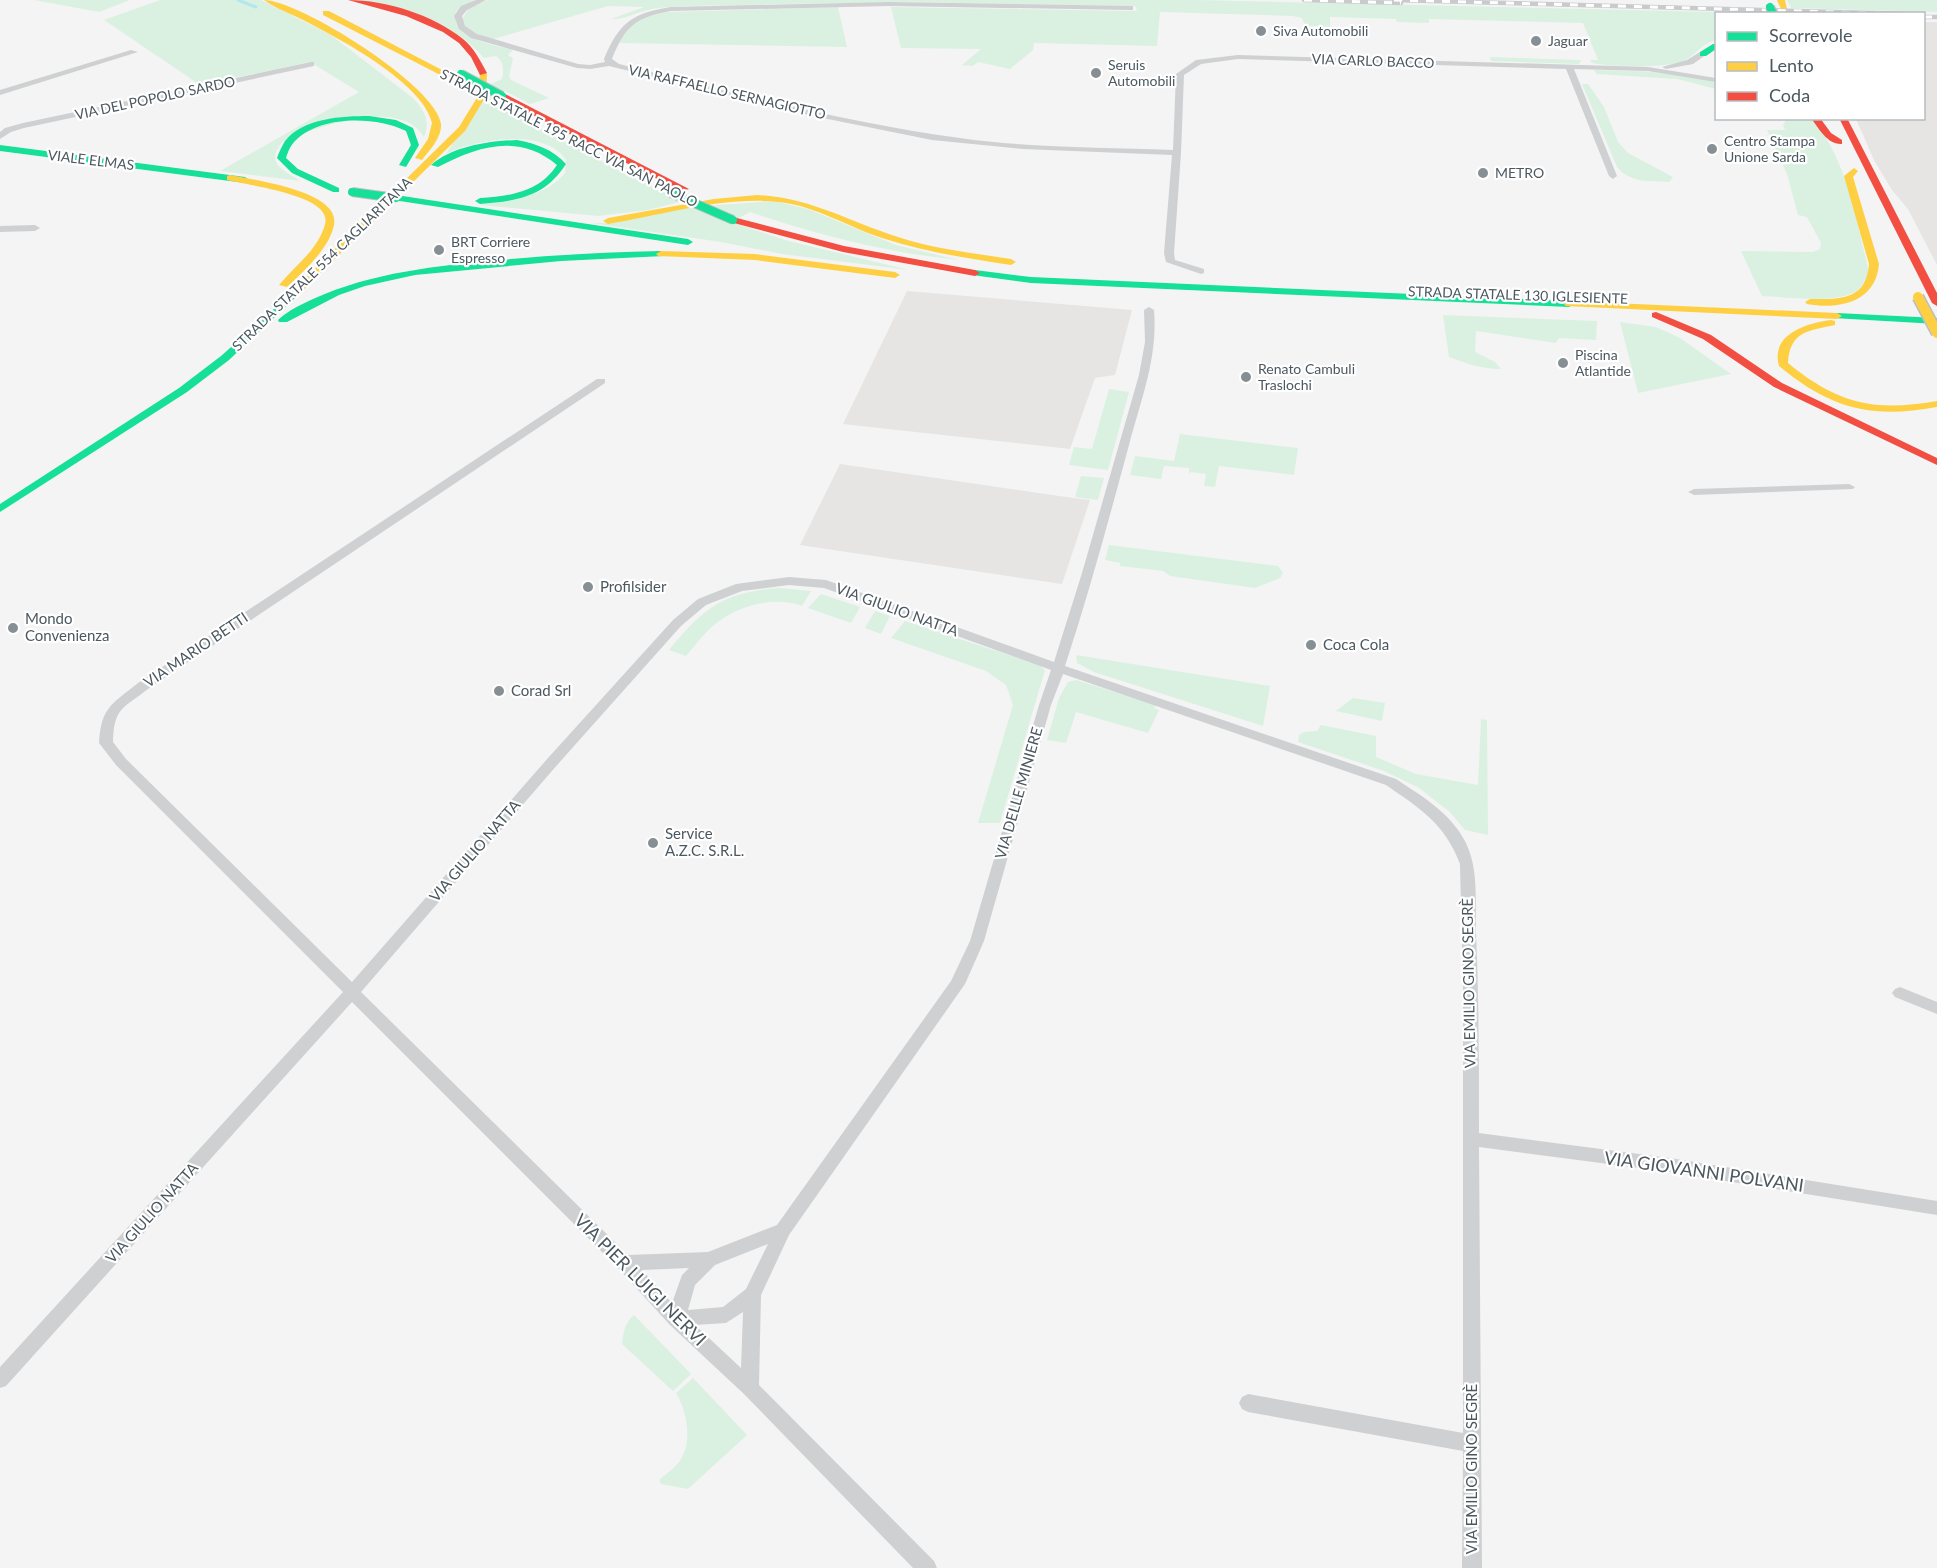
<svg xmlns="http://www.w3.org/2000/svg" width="1937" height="1568" viewBox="0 0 1937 1568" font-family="Lato,sans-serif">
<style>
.commercial{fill:#e7e5e3}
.green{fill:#daf1e1}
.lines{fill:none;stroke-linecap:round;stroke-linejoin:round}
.stream{stroke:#b1e7ed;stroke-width:3}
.street{fill:#ced0d2;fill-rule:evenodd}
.fast{fill:#16e098;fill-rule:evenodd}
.slow{fill:#ffcf43;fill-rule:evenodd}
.jam{fill:#f24e42;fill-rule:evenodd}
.rail-casing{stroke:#c9cacc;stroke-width:4.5}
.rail{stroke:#fff;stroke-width:3;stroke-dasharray:8;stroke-linecap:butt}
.fast-bridge-casing{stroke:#b9bfc2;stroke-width:10;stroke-linecap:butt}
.slow-bridge-casing{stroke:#b9bfc2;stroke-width:13;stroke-linecap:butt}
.fast-bridge{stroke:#16e098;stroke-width:8}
.slow-bridge{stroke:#ffcf43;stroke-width:10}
.poi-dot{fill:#868f94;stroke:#fff;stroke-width:2}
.labels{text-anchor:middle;stroke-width:4.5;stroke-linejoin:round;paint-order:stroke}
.far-poi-label{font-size:14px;fill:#4b5860;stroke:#fff;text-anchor:start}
.far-street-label{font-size:14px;fill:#4b5860;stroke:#fff}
.poi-label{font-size:15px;fill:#4b5860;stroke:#fff;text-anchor:start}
.street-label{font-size:15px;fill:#4b5860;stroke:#fff}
.near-street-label{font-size:18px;fill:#4b5860;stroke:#fff}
</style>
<rect width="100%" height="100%" fill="#f4f4f4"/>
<g class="commercial">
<path d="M1924,22H1937V265L1908,209L1892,190L1875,162L1856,119L1924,118Z"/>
<path d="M907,291L1132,310L1115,375L1095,378L1070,449L843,424Z"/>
<path d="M840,464L1073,498L1090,500L1062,584L800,545Z"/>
</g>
<g class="green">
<path d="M34,0H130L99,12Z"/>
<path d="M160,0H261L331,35L413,98C424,110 431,121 424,137C399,96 320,128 285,139C264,162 280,169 301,181L220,171L359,92L310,62L200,85L104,20Z"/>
<path d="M359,0H475L456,11C450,40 494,44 513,50L508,55L513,58L509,76L511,80L549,98L530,104L503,90L501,107L627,175L683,201L648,210L598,216L480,205C509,199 545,198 565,173L566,160C545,127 475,139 446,154L491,84L502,79C504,70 504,62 496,56L484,58C453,20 404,13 359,0Z"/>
<path d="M488,0H1199L1757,13L1716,14V40C1700,44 1695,57 1681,62C1663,68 1611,67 1592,63L1590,60H1598L1583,23L1429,19V23L1397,22L1396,19L1330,17V27L1305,26L1302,18L1293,16L1160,12L1157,46L1034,43L1033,50L1010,69L978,62L973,66L962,65L981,49L901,48L891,7L1137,11L1135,6L903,2L686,6C673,7 660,7 648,10C634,13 625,20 611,19L644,7L608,6L490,40L466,28L462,19L470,7Z"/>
<path d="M1787,0H1937V12L1791,8Z"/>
<path d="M838,7L847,47L619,43C633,21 641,16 668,12Z"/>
<path d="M1490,57L1580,60L1581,61L1579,64L1491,61Z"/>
<path d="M1594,70C1635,71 1676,71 1716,82V89L1677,79L1596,74Z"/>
<path d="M1582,84H1588L1604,107L1618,142L1628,153L1673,177L1669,182C1650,181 1630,183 1617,167Z"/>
<path d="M1787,119H1811C1846,154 1858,225 1869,273C1866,278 1863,285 1859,289C1842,305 1785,297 1762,296L1741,251L1813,252L1820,249L1821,243L1807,217L1798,215L1787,174L1767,130H1785L1783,125Z"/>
<path d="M774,201L808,209L896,245L959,260C888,253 817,235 750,212L731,222L785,240L909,270L782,254L721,242L591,223H606L689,207Z"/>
<path d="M1443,315L1597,321L1596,340L1559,338L1556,343L1476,331L1475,352L1495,362L1501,369C1482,369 1467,364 1449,357Z"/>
<path d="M1620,322L1656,327L1680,338L1731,374L1638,393Z"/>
<path d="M1109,389L1129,392L1108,470L1069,465L1074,447L1092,449Z"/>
<path d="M1180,434L1298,448L1294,475L1219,466L1215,487L1204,486L1206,474L1191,472L1189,474V468L1164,466L1161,479L1130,475L1135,456L1174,461Z"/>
<path d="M1081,476L1104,478L1098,500L1075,497Z"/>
<path d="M1109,545L1278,566L1283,573L1280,578L1255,588L1170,576L1163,571L1120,566V563L1105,560Z"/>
<path d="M780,588L811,591L802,606C775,596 740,605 718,622C705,631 696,645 686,656L669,650C704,608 723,592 780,588Z"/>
<path d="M821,594L860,607L851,623L808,608Z"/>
<path d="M875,611L890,616L881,634L865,628Z"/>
<path d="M905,621L1039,665L1045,670L1000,823H978L1013,705L1006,685L986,671L891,638Z"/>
<path d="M1076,655L1270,686L1263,726L1094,672L1077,663Z"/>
<path d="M1076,680L1156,705L1154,708L1159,710L1148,733L1076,712L1066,743L1047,740L1059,698L1068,682Z"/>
<path d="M1353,698L1385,703L1382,721L1336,711Z"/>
<path d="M1481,719L1487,720L1488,835L1465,830L1450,812L1419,788L1384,771L1298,742L1299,735L1304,732L1317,731L1321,725L1376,736V757L1416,774L1478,785Z"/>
<path d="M634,1315L691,1374L673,1391L622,1344C623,1332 625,1323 634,1315Z"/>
<path d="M693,1378L747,1435L688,1489L661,1484L659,1480C666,1474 675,1468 680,1461C693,1442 687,1411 676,1393Z"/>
</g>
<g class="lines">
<path class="stream" d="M238,0L256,7"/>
<g class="street">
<path d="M476,0H486L467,10L462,16L465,26L477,34L578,64L590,65L605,62L604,59C619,23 632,13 671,7L888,2L1133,6V10H1130L888,6L671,11C636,17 625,26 612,59L619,64C732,92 845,123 960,138C1030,148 1102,147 1173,150L1176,74L1196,60L1238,55L1648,67L1716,78V82L1648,71L1574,69L1617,176L1613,179L1609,176L1566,69L1238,59L1201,64L1184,75L1181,153L1174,253L1175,260L1204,269V273L1201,274L1166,262L1164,253L1172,155L1023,149L932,140L813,116L609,66L590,69L577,68L471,38L459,29L454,16L461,6Z"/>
<path d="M131,50L138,52L0,95V90Z"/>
<path d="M1700,52L1707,54L1693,64L1666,69L1662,67L1687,60Z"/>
<path d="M311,62H314V66L24,128L11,132L0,139V132L5,128L23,123Z"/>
<path d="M0,226L35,225L40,228L35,231L0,232Z"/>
<path d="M1149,307L1154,310C1158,358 1141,399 1129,445C1109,519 1089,593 1065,666L1396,779C1422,796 1451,813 1466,843C1479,870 1475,903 1476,932C1479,999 1479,1066 1479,1133L1670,1158L1937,1201V1215L1670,1172L1479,1147L1482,1568H1462L1463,1451L1248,1412L1242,1409L1239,1403L1242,1397L1248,1394L1463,1433V990L1460,864C1445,824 1421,809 1386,785L1063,674L1051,705L984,941L965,984L789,1235L761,1295L759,1385L934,1561L937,1568H913L744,1394L670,1325L618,1268L352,1002L6,1386L0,1388V1367L343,992L116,765L99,743C101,707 112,704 138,683L597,379H605V383L148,689C122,709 114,708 113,742L126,759L352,982L548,758L673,620L698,599L736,584L789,577L826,580L1054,662L1082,573L1139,375L1145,342L1144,310ZM789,585L824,588L1051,670L1039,705L970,941L951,981L777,1225L708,1252L628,1255L361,992L558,764L681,626L706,605L742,591ZM768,1244L746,1289L723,1307L688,1310L695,1285L715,1265ZM689,1268L682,1275L672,1303L642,1270ZM743,1312L741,1368L695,1325L726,1323Z"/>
<path d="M1849,484L1855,487L1853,489L1694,495L1688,492L1694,489Z"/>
<path d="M1900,987L1937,1002V1014L1895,997L1892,993L1895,989Z"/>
</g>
<g class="fast">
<path d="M1713,44H1716V49L1706,56H1700V52Z"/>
<path d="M369,116L396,120L413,128L419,145L406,167L399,165L411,145L406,131C376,116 320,115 295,141C290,146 288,152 286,158L298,169L339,188V192H333L292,173L277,158C279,152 282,146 285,141C303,118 342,116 369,116Z"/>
<path d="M517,140C537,144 552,149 566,164C545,197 517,201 480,204L475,201L480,198C511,196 539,192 557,165C519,133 478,146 438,167L431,165C453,146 489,141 517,140Z"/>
<path d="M0,145L245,177L249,180L245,183L0,151Z"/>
<path d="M396,195L688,239L693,242L688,245L393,200L391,198Z"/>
<path d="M661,251L666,254L664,256L561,261L415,275L365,286L339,295L287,322H279L278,320C287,311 302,304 313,299C373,272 436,266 501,260C554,255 607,252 661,251Z"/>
<path d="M975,270L1031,277L1569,301L1574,304L1569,307L1031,283L972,275V271Z"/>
<path d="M293,292L298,295L296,297L229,360L187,392L0,512V504L179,388L221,356Z"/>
<path d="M1837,313L1937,318V324L1833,318V314Z"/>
</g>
<g class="slow">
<path d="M264,0C299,0 437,86 441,124C442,137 430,150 422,160L415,158L428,139L432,123C423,83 340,39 305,21C292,14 276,9 264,0Z"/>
<path d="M1777,0H1785L1787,9H1781Z"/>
<path d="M323,11H329L465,82L458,84L323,15Z"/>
<path d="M480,71L487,73L486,96L465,131L296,297H290V293L459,127L478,96Z"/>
<path d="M1854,168L1858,171L1853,177L1879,264C1876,302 1839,310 1807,304L1805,302L1810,299C1840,299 1866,301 1869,264L1844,176Z"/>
<path d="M230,175C253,180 341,191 334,225C329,249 304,271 287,287L279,285C293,268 311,255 321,235C323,230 327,222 325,217C320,194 247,185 227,180V176Z"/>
<path d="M757,195C812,198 847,221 898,237C934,249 973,253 1011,259L1016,262L1011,265C967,258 924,252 882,238C848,227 816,206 779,202C722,196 664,215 608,224L603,221L608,218L714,199Z"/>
<path d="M661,251L755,254L895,272L900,275L895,278L755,260L658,256L656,254Z"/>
<path d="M1569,301L1837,313L1842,316L1837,319L1566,306L1564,304Z"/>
<path d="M1831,320L1835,321V325C1808,331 1790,331 1788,363C1838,404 1874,412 1937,401V407C1871,419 1831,409 1779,366C1770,334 1807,323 1831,320Z"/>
</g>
<g class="jam">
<path d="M348,0C386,0 433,15 463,39C474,48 480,60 487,73L480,75L471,57L459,43L443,32L406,16Z"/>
<path d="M499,94H505L689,189L681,191L499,98Z"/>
<path d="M1811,118H1820L1831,133L1842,140V144C1828,145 1819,129 1811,118Z"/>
<path d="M1839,118H1847L1937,293V306L1932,303Z"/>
<path d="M733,217L844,246L975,270L980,273L975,276L843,252L730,222L728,220Z"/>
<path d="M1656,312L1711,335L1782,383L1937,458V465L1774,387L1703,339L1652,317V313Z"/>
</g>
<g class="rail-casing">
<g id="rail">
<path d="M1304,0L1401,3"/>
<path d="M1394,0L1909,14"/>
<path d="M1924,17H1937"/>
</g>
</g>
<use href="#rail" class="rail"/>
<g class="fast-bridge-casing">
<g id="fast-bridge">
<path d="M1770,7L1773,14"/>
<path d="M461,74L502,96"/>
<path d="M352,192L396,198"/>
<path d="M671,193L733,220"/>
</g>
</g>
<g class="slow-bridge-casing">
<path id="slow-bridge" d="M1918,297L1937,333"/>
</g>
<use href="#fast-bridge" class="fast-bridge"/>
<use href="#slow-bridge" class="slow-bridge"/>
</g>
<g class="poi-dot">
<circle cx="1261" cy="31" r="6"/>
<circle cx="1536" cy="41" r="6"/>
<circle cx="1096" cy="73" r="6"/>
<circle cx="1712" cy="149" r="6"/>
<circle cx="1483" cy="173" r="6"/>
<circle cx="439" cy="250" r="6"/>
<circle cx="1563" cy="363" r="6"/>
<circle cx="1246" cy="377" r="6"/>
<circle cx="588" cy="587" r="6"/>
<circle cx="13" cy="628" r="6"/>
<circle cx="1311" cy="645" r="6"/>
<circle cx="499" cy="691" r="6"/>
<circle cx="653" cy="843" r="6"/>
</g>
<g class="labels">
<g class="far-poi-label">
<text x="1273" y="36">Siva Automobili</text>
<text x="1548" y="46">Jaguar</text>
<text x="1108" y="70">Seruis<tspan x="1108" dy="16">Automobili</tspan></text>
<text x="1724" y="146">Centro Stampa<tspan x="1724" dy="16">Unione Sarda</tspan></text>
<text x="1495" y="178">METRO</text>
<text x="451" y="247">BRT Corriere<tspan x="451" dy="16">Espresso</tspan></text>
<text x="1575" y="360">Piscina<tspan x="1575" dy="16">Atlantide</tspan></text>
<text x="1258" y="374">Renato Cambuli<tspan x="1258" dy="16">Traslochi</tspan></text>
</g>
<g class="far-street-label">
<text transform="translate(1373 61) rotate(2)" y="5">VIA CARLO BACCO</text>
<text transform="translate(727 92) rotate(13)" y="5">VIA RAFFAELLO SERNAGIOTTO</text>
<text transform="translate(155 98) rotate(-12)" y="5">VIA DEL POPOLO SARDO</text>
<text transform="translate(569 138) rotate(27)" y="5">STRADA STATALE 195 RACC VIA SAN PAOLO</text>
<text transform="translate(91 160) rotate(7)" y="5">VIALE ELMAS</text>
<text transform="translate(322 264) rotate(-44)" y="5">STRADA STATALE 554 CAGLIARITANA</text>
<text transform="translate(1518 295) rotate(2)" y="5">STRADA STATALE 130 IGLESIENTE</text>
</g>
<g class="poi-label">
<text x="600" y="592">Profilsider</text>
<text x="25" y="624">Mondo<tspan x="25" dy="17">Convenienza</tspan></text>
<text x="1323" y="650">Coca Cola</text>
<text x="511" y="696">Corad Srl</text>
<text x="665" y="839">Service<tspan x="665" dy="17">A.Z.C. S.R.L.</tspan></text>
</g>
<g class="street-label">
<text transform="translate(897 610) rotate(20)" y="5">VIA GIULIO NATTA</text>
<text transform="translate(196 650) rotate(-34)" y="5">VIA MARIO BETTI</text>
<text transform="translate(1019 793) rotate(-74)" y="5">VIA DELLE MINIERE</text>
<text transform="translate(475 851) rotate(-49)" y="5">VIA GIULIO NATTA</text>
<text transform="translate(1469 983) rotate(-91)" y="5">VIA EMILIO GINO SEGRÈ</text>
<text transform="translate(152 1213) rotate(-48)" y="5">VIA GIULIO NATTA</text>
<text transform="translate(1472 1469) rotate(-90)" y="5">VIA EMILIO GINO SEGRÈ</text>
</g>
<g class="near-street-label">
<text transform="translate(1704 1172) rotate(8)" y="6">VIA GIOVANNI POLVANI</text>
<text transform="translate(640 1280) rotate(45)" y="6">VIA PIER LUIGI NERVI</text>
</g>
</g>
<rect x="1715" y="12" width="210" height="108" fill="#ffffff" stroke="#b7bcbf" stroke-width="1.5"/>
<rect x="1727" y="32" width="30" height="9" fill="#16e098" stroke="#b7bcbf" stroke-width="1.5"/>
<text x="1769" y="42" font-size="18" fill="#4b5860">Scorrevole</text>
<rect x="1727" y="62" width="30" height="9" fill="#ffcf43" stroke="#b7bcbf" stroke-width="1.5"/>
<text x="1769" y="72" font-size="18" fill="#4b5860">Lento</text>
<rect x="1727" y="92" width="30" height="9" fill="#f24e42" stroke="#b7bcbf" stroke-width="1.5"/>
<text x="1769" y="102" font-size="18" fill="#4b5860">Coda</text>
</svg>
